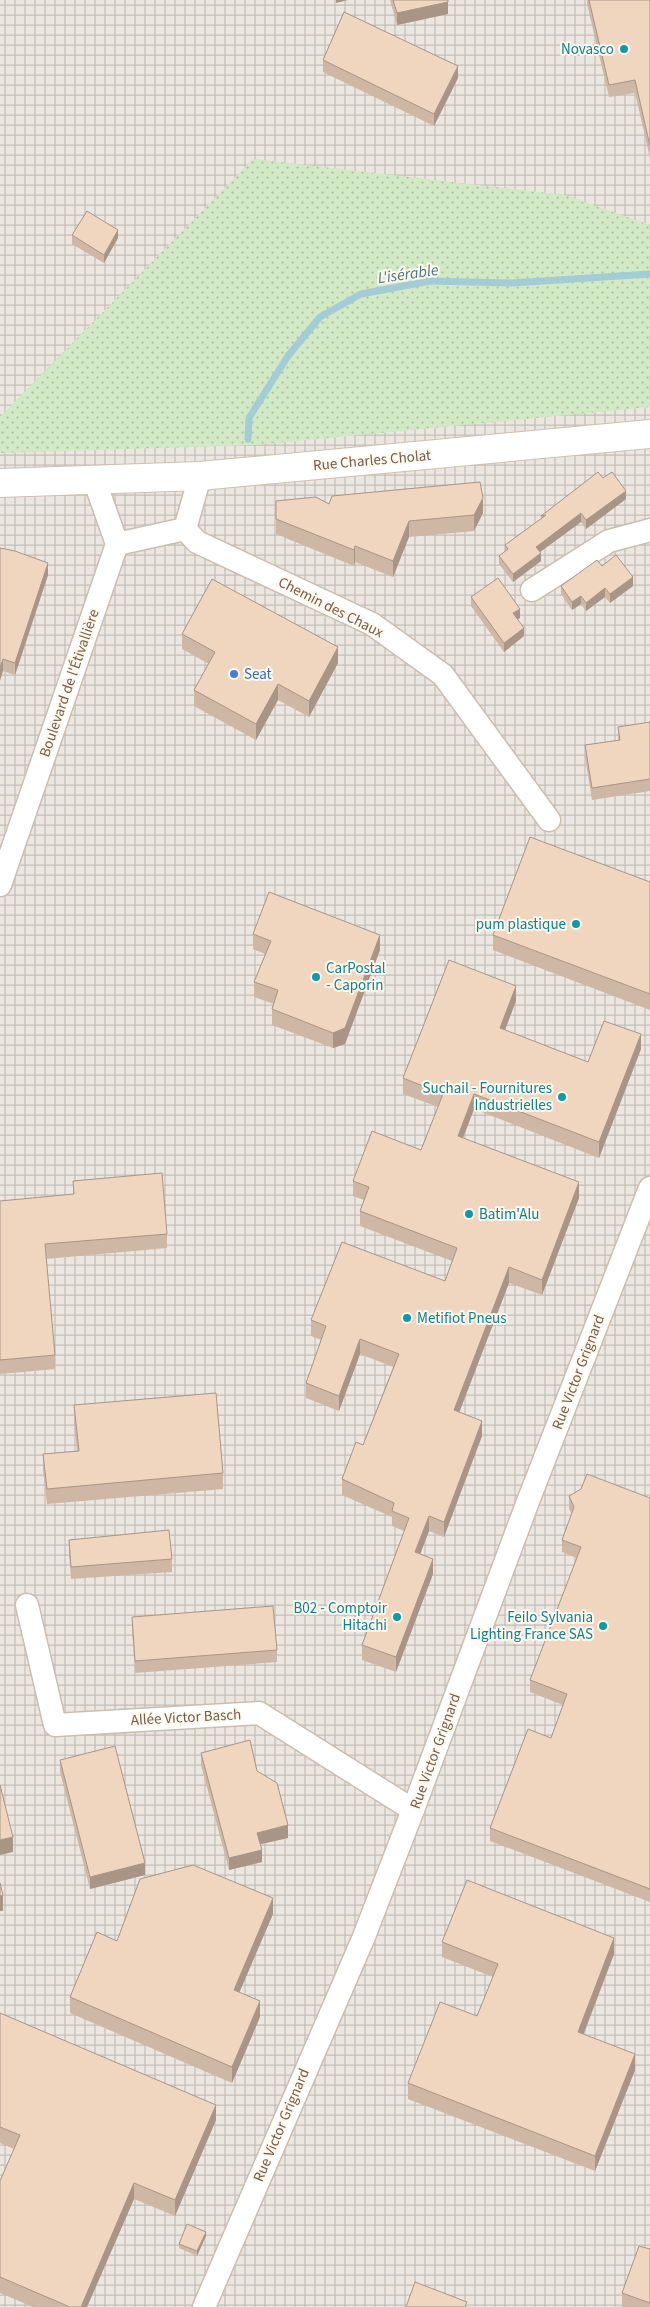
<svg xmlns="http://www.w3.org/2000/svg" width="650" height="2307" viewBox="0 0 650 2307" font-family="'Source Sans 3',sans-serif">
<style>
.industrial{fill:url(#industrial-grid)}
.grass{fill:url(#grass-dots)}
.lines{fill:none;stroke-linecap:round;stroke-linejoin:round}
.stream{stroke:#a2ccd6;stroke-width:7}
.street-casing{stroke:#cdbdad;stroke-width:25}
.secondary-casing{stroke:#d2bfad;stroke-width:30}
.street{stroke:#fff;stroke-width:22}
.secondary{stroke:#fff;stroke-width:28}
.wall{fill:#ceb7a4}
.shaded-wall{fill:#a89586}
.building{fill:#f0d5bf;stroke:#a89586}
.culture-dot{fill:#0f9aa8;stroke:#fef8ed;stroke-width:2}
.shop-dot{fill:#3f7fe0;stroke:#fef8ed;stroke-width:2}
.labels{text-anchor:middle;stroke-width:4;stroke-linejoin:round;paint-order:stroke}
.culture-label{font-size:15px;fill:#0d838f;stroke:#fef8ed;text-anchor:end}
.street-label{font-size:15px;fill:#755c4c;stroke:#fef8ed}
.shop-label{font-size:15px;fill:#366cbe;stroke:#fef8ed;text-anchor:start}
.water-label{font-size:16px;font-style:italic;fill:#467a87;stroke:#fef8ed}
</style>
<defs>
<pattern id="industrial-grid" width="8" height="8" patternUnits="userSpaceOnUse" patternTransform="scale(1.25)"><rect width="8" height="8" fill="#ece6e0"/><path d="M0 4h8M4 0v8" fill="none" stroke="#c4beb8"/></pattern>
<pattern id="grass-dots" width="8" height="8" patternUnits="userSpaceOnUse" patternTransform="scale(1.25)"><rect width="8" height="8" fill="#d2e9c5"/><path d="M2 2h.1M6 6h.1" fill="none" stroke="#afc0a2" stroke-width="1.8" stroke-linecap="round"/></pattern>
</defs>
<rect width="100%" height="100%" fill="#fcf4e7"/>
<rect class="industrial" x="0" y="0" width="650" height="2307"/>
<path class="grass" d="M253,159L565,195L650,225V407L256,445L0,453V417Z"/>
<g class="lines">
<path class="stream" d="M248,439L249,418L288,356L320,317L361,294L430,281L512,283L650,274"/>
<g class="street-casing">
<g id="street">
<path d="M185,529L197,542L372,624L443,675L549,820"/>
<path d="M185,529L200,476"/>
<path d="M117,544L185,529"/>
<path d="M532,590L609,541L650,530"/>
<path d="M0,885L117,544L95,482"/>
<path d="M27,1605L55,1725L259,1713L413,1810"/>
<path d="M204,2307L363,1939L413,1810L527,1504L650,1188"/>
</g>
</g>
<g class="secondary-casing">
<path id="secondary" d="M0,483L200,476L650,434"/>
</g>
<use href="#street" class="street"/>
<use href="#secondary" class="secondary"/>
</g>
<g class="wall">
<path d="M390,0H448V14L397,25Z"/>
<path d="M587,0H650V158L635,93L609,97L587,4Z"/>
<path d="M323,60L458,78L434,126L323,72Z"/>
<path d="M72,235L118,238L104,263L72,244Z"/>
<path d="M603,478L626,499L586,529L581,522L540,552L541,561L513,582L499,564V556L505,552V545L541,519V516Z"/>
<path d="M276,501L329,504L483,513L474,531L409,537L393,577L355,562L354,566L276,534Z"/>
<path d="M0,548L48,575L15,675L3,671Z"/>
<path d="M602,566L633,586L610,603L605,597L586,611L581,604L572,610L561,594V586Z"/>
<path d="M471,597L520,618L518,619L524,636L504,652L471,606Z"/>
<path d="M182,634L338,663L309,717L278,700L256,740L194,706V690L209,664L182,649Z"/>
<path d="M650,722V791L592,800L585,757V745L618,740V727Z"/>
<path d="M650,882V1010L493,950V935Z"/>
<path d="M253,934L380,950L345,1044L333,1048L272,1025V1009L274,1004L254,997V982L265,954L253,949Z"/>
<path d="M516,1001L505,1030L588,1062L641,1049L599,1158L474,1109L463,1138L579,1198L542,1295L509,1283L459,1412L482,1436L444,1537L429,1531L420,1554L433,1574L396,1672L362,1660V1645L404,1531L392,1526V1517L342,1495V1479L363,1445L393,1367L360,1354L339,1411L306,1398V1383L321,1340L311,1336V1320L445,1281L452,1261L360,1226V1211L364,1200L353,1196V1181L421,1150L438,1107L403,1094V1078Z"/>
<path d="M73,1181L167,1234V1248L46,1259L55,1355V1369L0,1374V1201L73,1195Z"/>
<path d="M74,1405L223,1473V1489L47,1504L43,1470V1454L77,1451L74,1421Z"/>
<path d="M569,1496L650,1498V1902L490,1841V1828L551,1738L563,1705L530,1692V1680L577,1558L562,1552V1540L572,1514L569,1509Z"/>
<path d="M69,1540L172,1559V1572L71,1579L69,1553Z"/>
<path d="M132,1617L277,1650V1662L135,1673L132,1629Z"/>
<path d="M201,1753L257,1771L288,1838L260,1844L262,1862L229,1870L201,1765Z"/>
<path d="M60,1760L145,1875L90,1889L60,1772Z"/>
<path d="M273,1914L239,1992L260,2017L232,2083L70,2013V1997L117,1941Z"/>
<path d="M442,1942L614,1954L584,2034L635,2070L595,2171L408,2099V2083L477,2016L493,1977L442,1957Z"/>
<path d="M0,2013L216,2120L175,2216L134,2199L87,2307H33L0,2293V2181L14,2149L0,2143Z"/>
<path d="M206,2236L197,2256L179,2248V2244Z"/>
<path d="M650,2249V2307H622V2293Z"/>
</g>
<g class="shaded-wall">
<path d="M336,0H348L336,3Z"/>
<path d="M448,2V14L397,25V13Z"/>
<path d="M458,66V78L434,126V114Z"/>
<path d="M118,230V238L104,263V255Z"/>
<path d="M626,491V499L586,529V520Z"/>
<path d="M483,498V513L474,531V515Z"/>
<path d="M581,513V522L536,555V547Z"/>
<path d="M409,521V537L393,577V561Z"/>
<path d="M355,546V562L354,566V550Z"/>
<path d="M541,553V561L513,582V574Z"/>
<path d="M48,563V575L15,675V663Z"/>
<path d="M633,577V586L610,603V594Z"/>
<path d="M605,588V597L586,611V603Z"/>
<path d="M581,596V604L572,610V602Z"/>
<path d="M520,609V618L513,622V613Z"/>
<path d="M524,628V636L504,652V643Z"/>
<path d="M338,647V663L309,717V701Z"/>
<path d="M3,659V671L0,681V668Z"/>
<path d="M278,684V700L256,740V724Z"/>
<path d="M380,935V950L345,1044L333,1048V1033Z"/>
<path d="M516,986V1001L500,1043V1028Z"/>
<path d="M641,1034V1049L599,1158V1142Z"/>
<path d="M474,1094V1109L458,1151V1136Z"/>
<path d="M579,1182V1198L542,1295V1280Z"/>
<path d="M509,1267V1283L454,1426V1410Z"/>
<path d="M360,1339V1354L339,1411V1396Z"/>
<path d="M482,1421V1436L444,1537V1522Z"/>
<path d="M429,1516V1531L415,1568V1552Z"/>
<path d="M433,1559V1574L396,1672V1657Z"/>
<path d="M288,1825V1838L257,1845V1833Z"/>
<path d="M13,1837V1852L0,1855V1840Z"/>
<path d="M262,1850V1862L229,1870V1858Z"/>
<path d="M145,1863V1875L90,1889V1877Z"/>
<path d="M3,1895V1911H0V1896Z"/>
<path d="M273,1898V1914L234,2005V1990Z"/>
<path d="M614,1938V1954L578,2048V2032Z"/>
<path d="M260,2001V2017L232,2083V2067Z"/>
<path d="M635,2054V2070L595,2171V2156Z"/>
<path d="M216,2105V2120L175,2216V2200Z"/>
<path d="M134,2183V2199L87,2307H81Z"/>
<path d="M206,2232V2236L197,2256V2251Z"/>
</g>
<g class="building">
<path d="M393,0H448V2L397,13Z"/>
<path d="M589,0H650V146L635,80L609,85Z"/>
<path d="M344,12L458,66L434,114L323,60Z"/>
<path d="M87,211L118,230L104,255L72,235Z"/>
<path d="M598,472L603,478L612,472L626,491L586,520L581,513L536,547L541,553L513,574L499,556L508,549L505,545L546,515L541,516Z"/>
<path d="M480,482L483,498L474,515L409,521L393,561L355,546L354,550L276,519V501L316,497L329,504L332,496Z"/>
<path d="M0,548L15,551L48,563L15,663L3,659L0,668Z"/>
<path d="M616,555L633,577L610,594L605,588L586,603L581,596L572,602L561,586L597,560L602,566Z"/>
<path d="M498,578L520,609L513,613L524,628L504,643L471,597Z"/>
<path d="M212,579L338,647L309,701L278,684L256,724L194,690L215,652L182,634Z"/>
<path d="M650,722V779L592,788L585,745L620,740L618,727Z"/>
<path d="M530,837L650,882V994L493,935Z"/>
<path d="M269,892L380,935L345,1028L333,1033L272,1009L278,990L254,982L271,941L253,934Z"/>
<path d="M449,960L516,986L500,1028L588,1062L604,1021L641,1034L599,1142L474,1094L458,1136L579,1182L542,1280L509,1267L454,1410L482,1421L444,1522L429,1516L415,1552L433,1559L396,1657L362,1645L409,1518L392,1511L394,1503L342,1479L356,1442L363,1445L399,1354L360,1339L339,1396L306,1383L326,1326L311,1320L342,1242L445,1281L457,1248L360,1211L369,1187L353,1181L372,1131L421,1150L443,1094L403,1078Z"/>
<path d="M162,1173L167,1234L45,1244L55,1355L0,1360V1201L74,1194L73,1181Z"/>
<path d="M216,1393L223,1473L47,1489L43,1454L79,1451L74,1405Z"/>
<path d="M587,1474L650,1498V1889L490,1828L528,1729L551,1738L567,1694L530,1680L581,1547L562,1540L574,1507L569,1496L581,1489Z"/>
<path d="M169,1530L172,1559L71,1567L69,1540Z"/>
<path d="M273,1606L277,1650L135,1661L132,1617Z"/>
<path d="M250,1740L257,1771L277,1783L288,1825L257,1833L262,1850L229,1858L201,1753Z"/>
<path d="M115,1746L145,1863L90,1877L60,1760Z"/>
<path d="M0,1785L13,1837L0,1840Z"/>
<path d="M193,1865L273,1898L234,1990L260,2001L232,2067L70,1997L97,1932L117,1941L140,1879Z"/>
<path d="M467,1880L614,1938L578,2032L635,2054L595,2156L408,2083L440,2002L477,2016L498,1964L442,1942Z"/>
<path d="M0,1883L3,1895L0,1896Z"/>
<path d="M0,2013L216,2105L175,2200L134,2183L81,2307H70L0,2277V2181L20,2135L0,2127Z"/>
<path d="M187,2224L206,2232L197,2251L179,2244Z"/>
<path d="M639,2246L650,2249V2303L622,2293Z"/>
<path d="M415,2282L467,2302L465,2307H406Z"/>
</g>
<g class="culture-dot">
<circle cx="624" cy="49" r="5"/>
<circle cx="576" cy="924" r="5"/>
<circle cx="316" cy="977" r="5"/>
<circle cx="562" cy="1097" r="5"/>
<circle cx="469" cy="1214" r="5"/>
<circle cx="407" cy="1318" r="5"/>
<circle cx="397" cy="1617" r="5"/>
<circle cx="603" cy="1626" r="5"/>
</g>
<circle class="shop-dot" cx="234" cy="674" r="5"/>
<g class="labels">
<g class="culture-label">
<text x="614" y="54">Novasco</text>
<text x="566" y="929">pum plastique</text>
<text x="326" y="973" text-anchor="start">CarPostal<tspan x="326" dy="17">- Caporin</tspan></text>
<text x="552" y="1093">Suchail - Fournitures<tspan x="552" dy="17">Industrielles</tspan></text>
<text x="479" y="1219" text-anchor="start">Batim'Alu</text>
<text x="417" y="1323" text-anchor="start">Metifiot Pneus</text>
<text x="387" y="1613">B02 - Comptoir<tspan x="387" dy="17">Hitachi</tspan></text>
<text x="593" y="1622">Feilo Sylvania<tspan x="593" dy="17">Lighting France SAS</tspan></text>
</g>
<g class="street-label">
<text transform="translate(372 460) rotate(-5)" y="5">Rue Charles Cholat</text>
<text transform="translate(331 607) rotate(27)" y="5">Chemin des Chaux</text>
<text transform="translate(69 683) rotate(-71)" y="5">Boulevard de l'Étivallière</text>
<text transform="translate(578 1372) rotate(-69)" y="5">Rue Victor Grignard</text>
<text transform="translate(186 1717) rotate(-3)" y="5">Allée Victor Basch</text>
<text transform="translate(435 1751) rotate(-70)" y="5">Rue Victor Grignard</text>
<text transform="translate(281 2125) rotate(-67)" y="5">Rue Victor Grignard</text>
</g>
<g class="shop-label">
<text x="244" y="679">Seat</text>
</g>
<g class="water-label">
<text transform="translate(408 273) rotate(-8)" y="6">L'isérable</text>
</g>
</g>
</svg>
